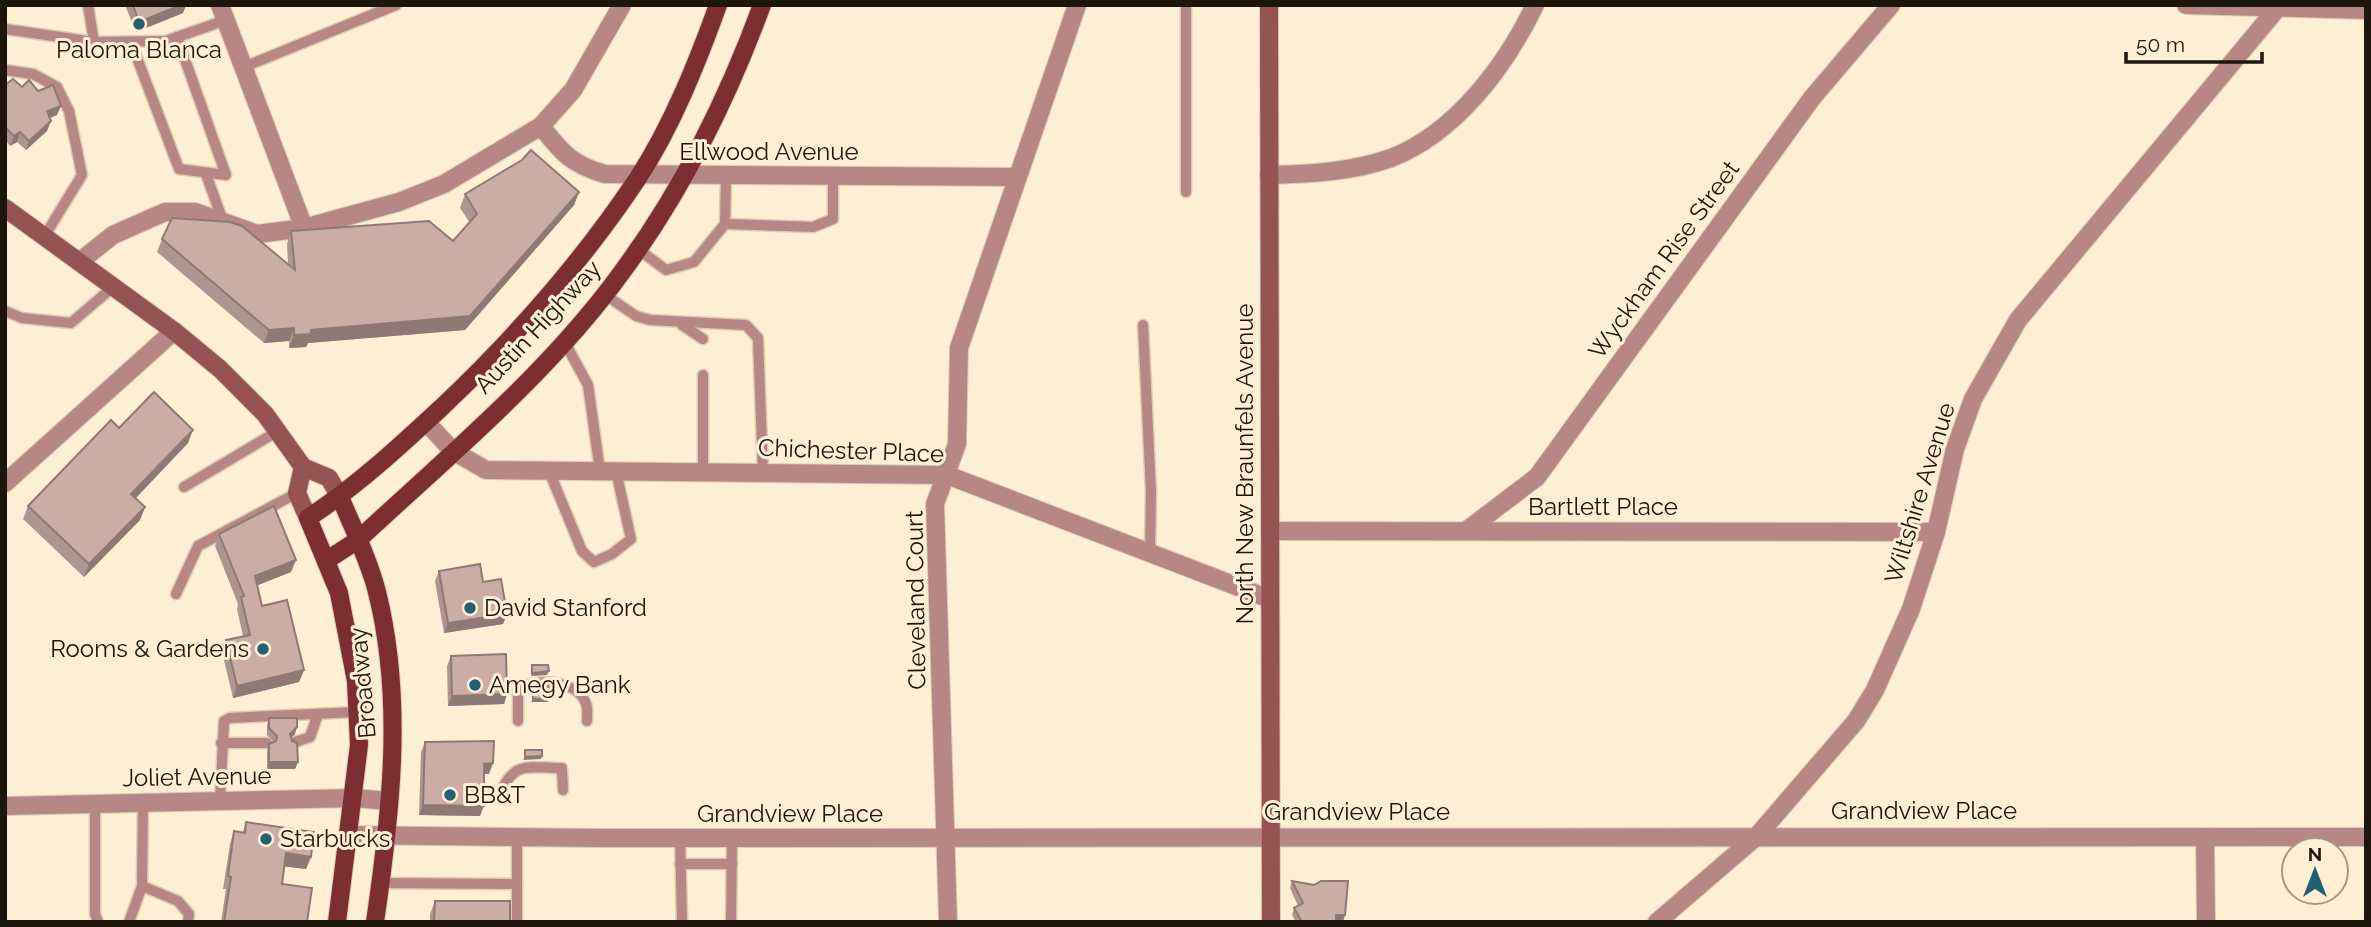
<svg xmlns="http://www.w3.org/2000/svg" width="2371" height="927" viewBox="0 0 2371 927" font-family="Raleway,sans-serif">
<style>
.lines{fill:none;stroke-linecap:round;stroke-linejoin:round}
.lane-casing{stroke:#dacbb4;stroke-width:13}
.street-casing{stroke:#dacbb4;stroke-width:20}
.secondary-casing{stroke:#dacbb4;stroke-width:20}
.primary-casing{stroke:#dacbb4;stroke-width:20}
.lane{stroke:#b68785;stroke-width:10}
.street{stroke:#b68785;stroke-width:18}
.secondary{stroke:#955453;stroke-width:18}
.primary{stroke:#7c2e30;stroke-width:18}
.wall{fill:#af958f}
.shaded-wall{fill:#8f7974}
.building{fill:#ccada6;stroke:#8f7974;stroke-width:2}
.poi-dot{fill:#206175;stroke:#feeed4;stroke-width:2.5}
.labels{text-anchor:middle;stroke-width:6;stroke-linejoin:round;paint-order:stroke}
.poi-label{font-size:24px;fill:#1c160d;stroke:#feeed4;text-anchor:start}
.street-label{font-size:24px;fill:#1c160d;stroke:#feeed4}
</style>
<rect width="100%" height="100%" fill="#feeed4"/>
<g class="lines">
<g class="lane-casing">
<g id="lane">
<path d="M88,5L94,42L166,41L226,20"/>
<path d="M1186,5V192"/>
<path d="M5,29L94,42"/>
<path d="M131,42L179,169L226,175L177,37"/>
<path d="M244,67L396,5"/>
<path d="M5,70L33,74L57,87L69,111L82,175L44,237"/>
<path d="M206,174L224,224"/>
<path d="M725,224L813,227L833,219V177"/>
<path d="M638,249L666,270L694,262L725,224L726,177"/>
<path d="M604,294L636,316L650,320L746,325L758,338L763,473"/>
<path d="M5,311L22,318L71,323L113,287"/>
<path d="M682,325L703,339"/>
<path d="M1143,325L1151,492L1150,553"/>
<path d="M564,341L588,385L600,471"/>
<path d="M703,375V472"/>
<path d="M549,471L582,551L594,562L612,554L631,539L616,471"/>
<path d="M184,487L278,431"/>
<path d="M176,594L198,546L297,493"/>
<path d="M518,721V690C536,677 578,680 586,704C588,708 587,716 587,721"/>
<path d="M295,742L310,737L318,714"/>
<path d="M221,743H267"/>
<path d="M501,792C514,760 531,768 562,768L563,790"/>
<path d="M220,801L224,721L230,718L357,712"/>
<path d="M143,803L142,886L178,901L189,914L188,922"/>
<path d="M95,804V914L98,922"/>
<path d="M680,838L682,922"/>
<path d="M680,864H732"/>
<path d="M381,883L517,884"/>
<path d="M129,922L142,886"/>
<path d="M517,922V836"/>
<path d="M731,922L732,838"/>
</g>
</g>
<g class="street-casing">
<g id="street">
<path d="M220,5L304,228"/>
<path d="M2186,5L2366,10"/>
<path d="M541,126C561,152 572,165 605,174L1017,177"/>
<path d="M1269,175C1309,174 1352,172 1391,158C1456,133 1506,65 1535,5"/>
<path d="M79,262L113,235L165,212H195L257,234L304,228L399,202L444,184L541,126L573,90L622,5"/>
<path d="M426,422L453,451L486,470L947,475L1270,599"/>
<path d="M5,483L174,331"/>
<path d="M1270,531L1936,532"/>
<path d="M1466,531L1537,477L1812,98L1891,5"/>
<path d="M5,806L354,798L389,801"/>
<path d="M349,835L601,838L2366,837"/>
<path d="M2205,837L2206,922"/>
<path d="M948,922L935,504L957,444L959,348L1077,5"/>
<path d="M1657,922L1757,836L1856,721L1875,690L1911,609L1936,532L1955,449L1973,399L2018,320L2280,5"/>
</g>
</g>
<g class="secondary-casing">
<g id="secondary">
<path d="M1269,5L1271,922"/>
<path d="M5,208L174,331L220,369L265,414L303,467L329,478L340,497"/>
<path d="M303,467L297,493L308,518"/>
</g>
</g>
<g class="primary-casing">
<g id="primary">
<path d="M340,497C353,528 369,560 377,592C404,700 391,813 375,922"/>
<path d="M327,560L358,540C448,456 549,373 622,272C682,191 727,100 762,5"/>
<path d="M337,922L359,745L356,681L339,593L308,518C357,486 400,446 442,407C516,337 582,262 638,178C672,126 697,63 718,5"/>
</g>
</g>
<use href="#lane" class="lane"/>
<use href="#street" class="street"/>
<use href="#secondary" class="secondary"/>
<use href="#primary" class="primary"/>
</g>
<g class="wall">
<path d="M125,5H186L183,13L136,32Z"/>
<path d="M5,85L57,115L49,118L47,131L26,150L17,142L10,146L5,140Z"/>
<path d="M579,192L574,205L465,330L308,343L306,347L289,348V341L264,343L157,252L162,239L288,264L287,244L291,231L453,241L470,223L460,208L465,194Z"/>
<path d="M119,428L188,443L136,498L145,507L140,520L84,577L23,519L28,506Z"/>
<path d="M219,534L291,572L257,585L262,606L304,670L299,682L233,698L222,652L226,640L243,636L237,609L238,604L215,546Z"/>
<path d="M439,571L483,582L507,614L503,624L444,633L435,581Z"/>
<path d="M451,656L507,694L504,704L448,706L447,666Z"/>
<path d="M269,718L295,734L291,738L298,762L295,769H267V751L269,744L274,742L267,735V725Z"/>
<path d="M425,742L489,774H484L480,816L419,815L421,752Z"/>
<path d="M246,822L311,857L306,869L284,866L282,884L307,922H221L226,889H223L230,844L234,831L243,832Z"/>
<path d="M1292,881L1343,922H1296L1292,915L1294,908L1298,906L1290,888Z"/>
<path d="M435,901L510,922H430V914Z"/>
</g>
<g class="shaded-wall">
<path d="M181,5H186L183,13L136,32L139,22Z"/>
<path d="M61,106L57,115L43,121L47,111Z"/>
<path d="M51,121L47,131L26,150L29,141Z"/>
<path d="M20,132L17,142L10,146L14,136Z"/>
<path d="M579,192L574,205L465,330L308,343L306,347L289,348L294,335Z"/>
<path d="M294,328L289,341L264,343L269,330Z"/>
<path d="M193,430L188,443L127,507L131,494Z"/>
<path d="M145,507L140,520L84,577L89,564Z"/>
<path d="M296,560L291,572L251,588L255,576Z"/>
<path d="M507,614L503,624L444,633L448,623Z"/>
<path d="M304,670L299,682L233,698L237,686Z"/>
<path d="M549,671L547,675L531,676L532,673Z"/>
<path d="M507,694L504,704L448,706L452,696Z"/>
<path d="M533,699H549L548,702H531Z"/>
<path d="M297,727L295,734L287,741L290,734Z"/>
<path d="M542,756L541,759L523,760L525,757Z"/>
<path d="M269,762H298L295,769H267Z"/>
<path d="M493,763L489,774H481L484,764Z"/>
<path d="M423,805L484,806L480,816L419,815Z"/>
<path d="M286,853L311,857L306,869L281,866Z"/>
<path d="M1336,915H1345L1343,922H1319Z"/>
</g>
<g class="building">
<path d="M133,5H181L139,22Z"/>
<path d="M13,79L22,87L29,80L38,91L53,85L61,106L47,111L51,121L29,141L20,132L14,136L5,127V85Z"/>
<path d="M531,150L579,192L470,316L311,330V334L294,335V328L269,330L162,239L172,218L230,222L242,226L295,270L291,231L429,221L453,241L477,214L465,194L522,160Z"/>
<path d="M154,392L193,430L131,494L145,507L89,564L28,506L111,420L119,428Z"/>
<path d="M274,506L296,560L255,576L262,606L287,600L304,670L237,686L226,640L250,635L241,597L244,596L219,534Z"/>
<path d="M480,564L483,582L501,579L507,614L448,623L439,571Z"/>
<path d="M506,654L507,694L452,696L451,656Z"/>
<path d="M532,665H548L549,671L532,673Z"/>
<path d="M549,687V699H533L532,689Z"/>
<path d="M269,718H297V727L290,734L292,741L297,743L298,762H269V744L276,741L277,736L269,728Z"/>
<path d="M494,741L493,763L484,764V806L423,805L425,742Z"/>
<path d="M525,750H542V756L525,757Z"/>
<path d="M246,822L314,832L311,857L286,853L282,884L312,888L307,922H224L231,877L228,876L234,831L245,833Z"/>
<path d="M1292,881L1314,885L1321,881H1348L1345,915H1336V921L1302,922L1294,908L1303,903Z"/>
<path d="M435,901H510V922H434Z"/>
</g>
<g class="poi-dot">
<circle cx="139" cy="24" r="7"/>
<circle cx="470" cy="608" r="7"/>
<circle cx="263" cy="649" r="7"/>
<circle cx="475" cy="685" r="7"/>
<circle cx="450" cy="795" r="7"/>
<circle cx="266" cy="839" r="7"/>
</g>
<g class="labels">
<g class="poi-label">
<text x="139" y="58" text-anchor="middle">Paloma Blanca</text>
<text x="484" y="616">David Stanford</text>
<text x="249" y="657" text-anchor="end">Rooms &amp; Gardens</text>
<text x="489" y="693">Amegy Bank</text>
<text x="464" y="803">BB&amp;T</text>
<text x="280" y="847">Starbucks</text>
</g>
<g class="street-label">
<text x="769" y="160">Ellwood Avenue</text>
<text transform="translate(1664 260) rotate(-54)" y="8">Wyckham Rise Street</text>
<text transform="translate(538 327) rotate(-47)" y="8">Austin Highway</text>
<text transform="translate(851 451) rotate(2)" y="8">Chichester Place</text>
<text transform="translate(1245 464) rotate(-90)" y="8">North New Braunfels Avenue</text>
<text transform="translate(1920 493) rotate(-73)" y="8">Wiltshire Avenue</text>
<text x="1603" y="515">Bartlett Place</text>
<text transform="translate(916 600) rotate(-91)" y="8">Cleveland Court</text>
<text transform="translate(363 683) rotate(-95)" y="8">Broadway</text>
<text transform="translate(197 777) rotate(-1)" y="8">Joliet Avenue</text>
<text x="1924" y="819">Grandview Place</text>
<text x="1357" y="820">Grandview Place</text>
<text x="790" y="822">Grandview Place</text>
</g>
</g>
<rect width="2371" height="927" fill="none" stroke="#1c160d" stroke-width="14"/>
<g transform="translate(2315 871)"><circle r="33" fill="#feeed4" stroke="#a49884" stroke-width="2"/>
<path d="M0-5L12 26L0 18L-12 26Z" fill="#206175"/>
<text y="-10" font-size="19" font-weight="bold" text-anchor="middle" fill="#1c160d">N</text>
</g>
<path d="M2126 52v10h136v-10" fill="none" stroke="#1c160d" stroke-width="3.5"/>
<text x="2136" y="52" font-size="21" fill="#1c160d" stroke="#feeed4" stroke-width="5" paint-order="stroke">50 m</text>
</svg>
